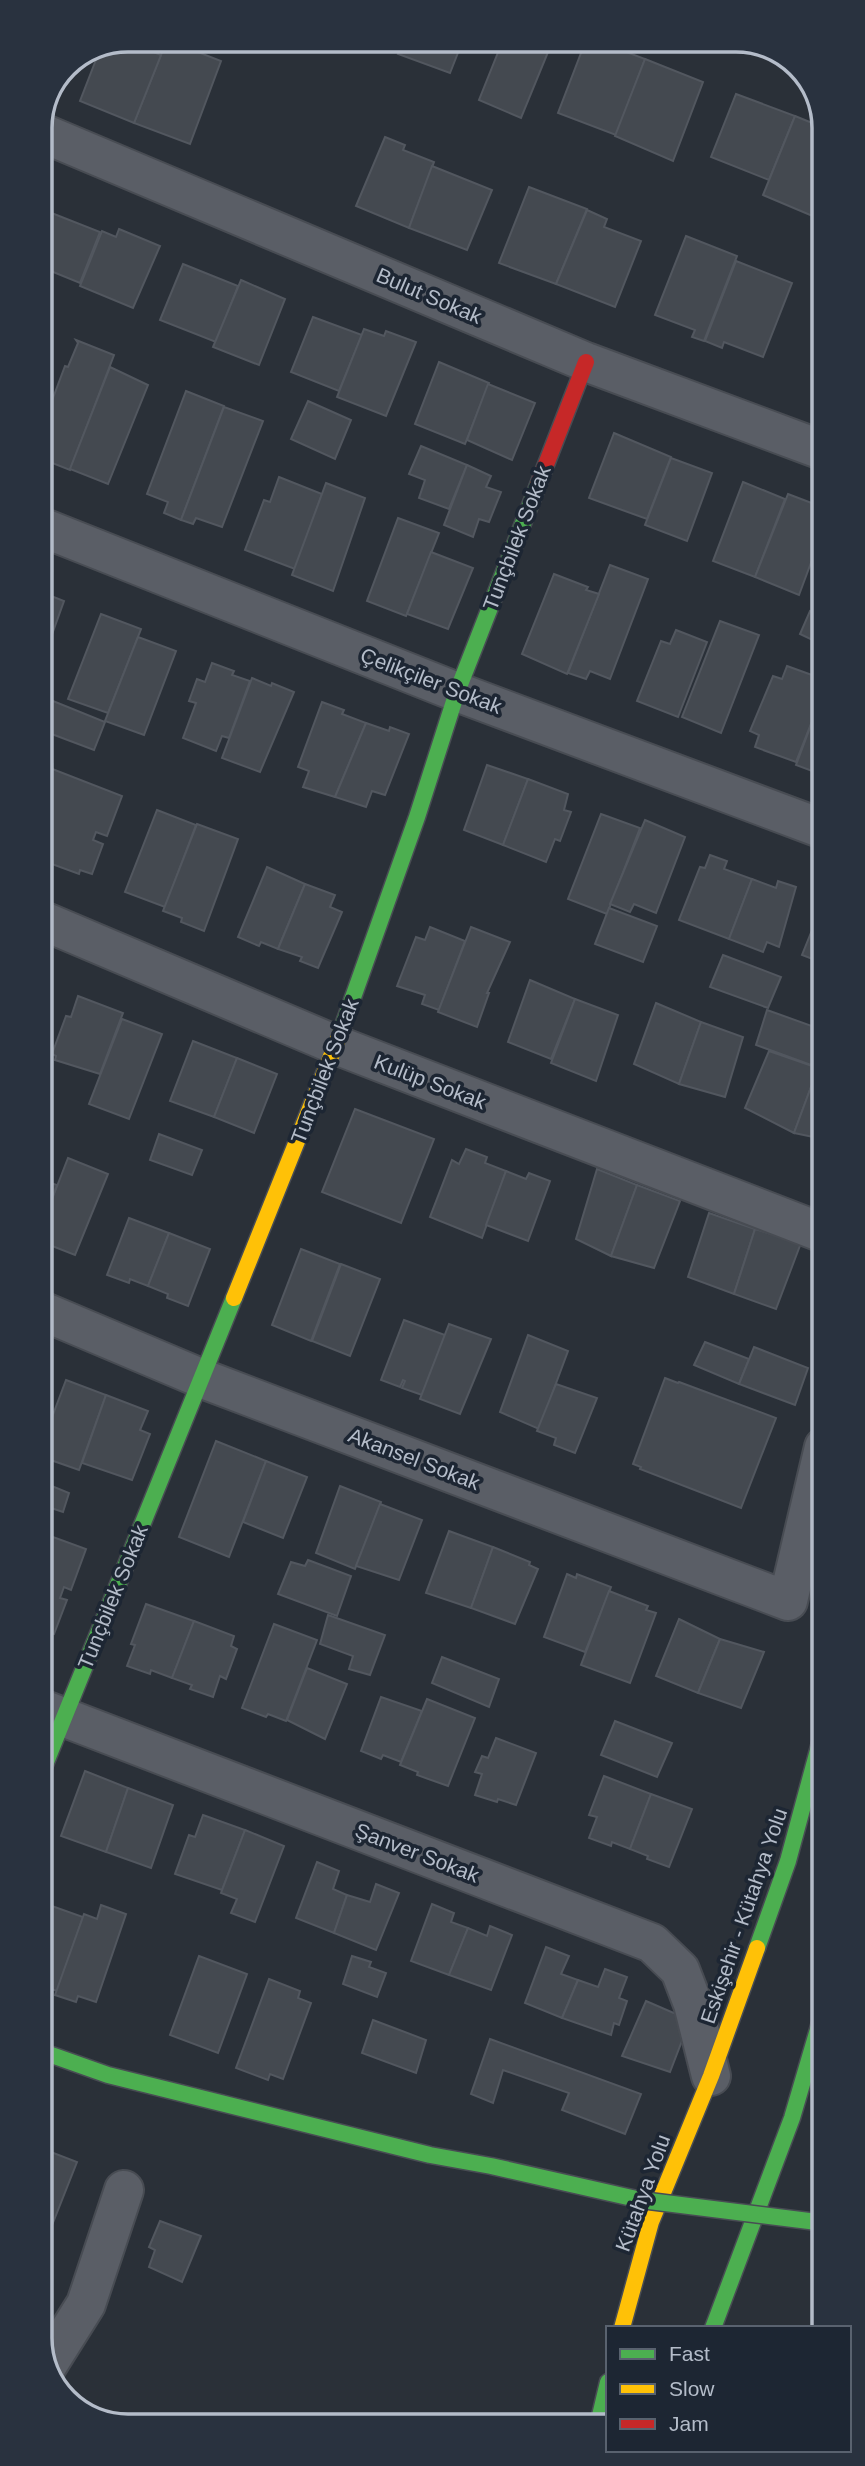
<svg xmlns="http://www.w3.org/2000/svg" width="865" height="2466" viewBox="0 0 865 2466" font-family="Helvetica,sans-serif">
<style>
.building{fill:#444950;stroke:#52575f;stroke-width:2}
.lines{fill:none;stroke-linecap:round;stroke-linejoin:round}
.street-casing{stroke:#484c53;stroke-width:42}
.fast-casing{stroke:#484c53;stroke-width:19}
.slow-casing{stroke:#484c53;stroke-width:19}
.jam-casing{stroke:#484c53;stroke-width:19}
.street{stroke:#5a5e66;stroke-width:38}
.fast{stroke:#4caf50;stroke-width:16}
.slow{stroke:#ffc107;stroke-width:16}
.jam{stroke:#c62828;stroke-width:16}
.rail-casing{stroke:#595d64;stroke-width:8}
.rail{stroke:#1d2633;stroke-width:5;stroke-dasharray:16;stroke-linecap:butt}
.fast-bridge-casing{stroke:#484c53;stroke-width:19;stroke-linecap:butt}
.fast-bridge{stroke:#4caf50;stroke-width:16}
.labels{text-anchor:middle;stroke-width:7;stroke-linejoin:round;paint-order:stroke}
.street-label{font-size:21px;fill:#b4bcc9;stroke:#1d2633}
.rim{fill:none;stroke:#b4bcc9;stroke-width:3.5}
</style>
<rect width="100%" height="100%" fill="#2a3038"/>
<g class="building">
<path d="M167,40L221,61L190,144L134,123Z"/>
<path d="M401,40H463L450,73L398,54L403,43Z"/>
<path d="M503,40H553L521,118L479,100Z"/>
<path d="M586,40H595L645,59L616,135L558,113Z"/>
<path d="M126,41L161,55L134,123L80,101L99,52Z"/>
<path d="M645,59L703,82L673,161L615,136Z"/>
<path d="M736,94L795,116L769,180L711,157Z"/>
<path d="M795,116L822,127V220L763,195Z"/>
<path d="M385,137L405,145L403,150L434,162L409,228L356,206Z"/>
<path d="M432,166L492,190L467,250L409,228Z"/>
<path d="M529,187L587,209L556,284L499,263Z"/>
<path d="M587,210L607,219L604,227L641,241L615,307L556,284Z"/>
<path d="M49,212L100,232L80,283L41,267V232Z"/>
<path d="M119,229L160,246L133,308L80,286L102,231L116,237Z"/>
<path d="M686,236L737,256L704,341L692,337L695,330L655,315Z"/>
<path d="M736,261L792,283L763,357L724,342L722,348L705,341Z"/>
<path d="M183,264L238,286L216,342L160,320Z"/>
<path d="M241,280L285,299L259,365L213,347Z"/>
<path d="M313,317L362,335L339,391L291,372Z"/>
<path d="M364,329L384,336L386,331L416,342L386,416L337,397Z"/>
<path d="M76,340L114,355L70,470L42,459L45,452L41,451V430L65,366L68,367L78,343Z"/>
<path d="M439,362L489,383L465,444L415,424Z"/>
<path d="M822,363V388L814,384Z"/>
<path d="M110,367L148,385L108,484L70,469Z"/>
<path d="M488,384L535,403L512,460L467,440Z"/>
<path d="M186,391L224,406L181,520L164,513L168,502L147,494Z"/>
<path d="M308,401L351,420L335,459L291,439Z"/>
<path d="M224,407L263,421L222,527L196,518L193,524L181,520Z"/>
<path d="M614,433L671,457L647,519L589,498Z"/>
<path d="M421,446L467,465L449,509L419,498L425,480L409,474Z"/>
<path d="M671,458L712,473L687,541L645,525Z"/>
<path d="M467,465L491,476L486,487L501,492L489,522L479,519L473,537L444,525Z"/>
<path d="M279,477L322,494L295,569L245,550L264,500L270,502Z"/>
<path d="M743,482L785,499L755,577L713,561Z"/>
<path d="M326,483L365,498L333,591L292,575Z"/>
<path d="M788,494L822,507V533L799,595L755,577Z"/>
<path d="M398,518L439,533L406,616L367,601Z"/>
<path d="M431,552L473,568L448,629L407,614Z"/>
<path d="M610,565L648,579L610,679L590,671L586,679L568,673Z"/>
<path d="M554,574L588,587L586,590L599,594L567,674L522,654Z"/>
<path d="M41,592L64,601L41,665Z"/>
<path d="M810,611L823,616V645L800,634Z"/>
<path d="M101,614L141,629L108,713L68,699Z"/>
<path d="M720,621L759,635L721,733L682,717Z"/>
<path d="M676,630L707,642L678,717L637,701L661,641L670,644Z"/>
<path d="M138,637L176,651L144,735L105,721Z"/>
<path d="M212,663L234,671L232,675L250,681L229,738L222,736L216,751L183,738L196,703L189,701L197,679L205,682Z"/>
<path d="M787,666L823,679V693L796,762L755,747L759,735L750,731L773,676L782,679Z"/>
<path d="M252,678L271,686L272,683L294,692L260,772L222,758Z"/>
<path d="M823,693V775L796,765Z"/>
<path d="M48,699L105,722L94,750L41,730V717Z"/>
<path d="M322,702L344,710L342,714L366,723L335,797L303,787L309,771L298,767Z"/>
<path d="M366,723L389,731L390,727L409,734L385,795L372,791L366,807L335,797Z"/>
<path d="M42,765L122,796L107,836L96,832L93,840L103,844L92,874L80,870L79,874L41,860Z"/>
<path d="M487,765L528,779L503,845L464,830Z"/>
<path d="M528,779L568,794L564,810L571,812L560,841L555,839L546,862L503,845Z"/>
<path d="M157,810L196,825L165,907L125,892Z"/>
<path d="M601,814L640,828L607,914L568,899Z"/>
<path d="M645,820L685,837L656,913L634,904L630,912L610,904Z"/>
<path d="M197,824L238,839L204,931L181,922L182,918L163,911Z"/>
<path d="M710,855L727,861L724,869L752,879L729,939L679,920L700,867L705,868Z"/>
<path d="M267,867L305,884L278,949L261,942L259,946L238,937Z"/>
<path d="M752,879L776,888L778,881L796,887L779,947L767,942L763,952L729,939Z"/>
<path d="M305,884L335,895L330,907L342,912L318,968L300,961L302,957L278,949Z"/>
<path d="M823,903V963L802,955Z"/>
<path d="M609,908L657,926L643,962L595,944Z"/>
<path d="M430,927L465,941L439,1010L422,1004L425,995L397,986L416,937L425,940Z"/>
<path d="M471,927L510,942L487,993H489L477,1027L438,1012Z"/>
<path d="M723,955L781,977L768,1008L710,987Z"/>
<path d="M530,980L575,999L551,1059L508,1042Z"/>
<path d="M41,982L50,985L42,1006Z"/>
<path d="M78,996L123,1013L100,1074L55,1060L56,1056L52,1054L66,1016L71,1017Z"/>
<path d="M575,999L618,1015L596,1081L551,1063Z"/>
<path d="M656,1003L701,1022L679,1084L634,1064Z"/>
<path d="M767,1010L823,1030L811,1065L756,1045Z"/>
<path d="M122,1019L162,1034L129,1119L89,1104Z"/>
<path d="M701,1022L743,1037L725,1097L679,1084Z"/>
<path d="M193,1041L237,1058L214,1117L170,1101Z"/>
<path d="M769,1051L818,1068L794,1133L745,1108Z"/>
<path d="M237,1058L277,1074L254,1133L214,1117Z"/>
<path d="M818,1068L823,1070V1139L794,1133Z"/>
<path d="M355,1109L434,1139L401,1223L322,1192Z"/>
<path d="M159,1134L202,1150L192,1175L150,1160Z"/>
<path d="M466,1149L487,1157L485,1163L506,1171L482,1238L430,1217L452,1160L459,1164Z"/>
<path d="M68,1158L108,1174L75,1255L42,1242V1225Z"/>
<path d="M597,1169L637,1185L611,1256L576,1239Z"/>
<path d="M506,1171L526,1179L529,1173L550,1181L528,1241L486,1225Z"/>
<path d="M42,1180L57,1185L42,1225Z"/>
<path d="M637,1185L680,1201L654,1268L611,1256Z"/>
<path d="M709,1213L755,1229L734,1294L688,1277Z"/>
<path d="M129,1218L169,1233L148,1286L130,1279L129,1283L107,1275Z"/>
<path d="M755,1229L801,1243L776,1309L734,1294Z"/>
<path d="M169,1233L210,1249L188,1306L167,1298L168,1294L148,1286Z"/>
<path d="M301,1249L340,1264L311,1341L272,1325Z"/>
<path d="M341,1264L380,1279L350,1356L312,1341Z"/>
<path d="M404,1320L445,1335L422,1395L402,1388L405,1381L403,1380L400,1387L381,1380Z"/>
<path d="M449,1324L491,1339L460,1414L420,1399Z"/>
<path d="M528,1335L568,1351L539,1429L500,1412Z"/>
<path d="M705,1342L749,1359L739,1384L694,1365Z"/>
<path d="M754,1347L808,1368L795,1405L739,1384Z"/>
<path d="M665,1378L678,1383L679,1382L776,1418L741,1508L640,1469L641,1467L633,1464Z"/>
<path d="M66,1380L106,1395L79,1470L45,1458L48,1446L42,1444Z"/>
<path d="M556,1384L597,1398L575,1453L554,1445L556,1438L537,1431Z"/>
<path d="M106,1395L148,1411L140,1430L150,1434L132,1480L82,1463Z"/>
<path d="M216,1441L266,1461L229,1557L179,1537Z"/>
<path d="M266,1461L307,1477L283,1538L243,1522Z"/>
<path d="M42,1482L69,1493L63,1512L42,1505Z"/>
<path d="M340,1486L381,1502L355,1569L316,1553Z"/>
<path d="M380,1504L422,1520L399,1580L356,1566Z"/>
<path d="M449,1531L493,1547L471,1608L426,1593Z"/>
<path d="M42,1533L86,1549L71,1590L64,1587L60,1598L67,1600L54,1634L42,1630Z"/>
<path d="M493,1547L530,1562L529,1565L538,1569L515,1624L471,1608Z"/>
<path d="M308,1560L351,1576L337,1616L278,1594L291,1562L305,1566Z"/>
<path d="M567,1574L576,1578L577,1574L611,1587L585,1652L544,1637Z"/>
<path d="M609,1591L648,1606L646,1610L656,1613L630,1683L581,1665Z"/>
<path d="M146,1604L194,1621L172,1678L151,1670L150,1674L127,1666L135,1645L131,1644Z"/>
<path d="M328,1615L385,1635L370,1675L349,1669L353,1656L320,1644Z"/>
<path d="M679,1619L720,1639L698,1693L656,1676Z"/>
<path d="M194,1621L234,1636L231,1646L237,1649L226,1679L220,1676L213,1697L190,1689L192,1685L172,1678Z"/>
<path d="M274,1624L317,1640L286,1721L268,1714L266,1717L242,1708Z"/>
<path d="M720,1639L764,1652L741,1708L698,1693Z"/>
<path d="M442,1657L499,1679L489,1707L432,1683Z"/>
<path d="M307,1668L347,1684L325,1739L287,1720Z"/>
<path d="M381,1697L422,1711L401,1762L383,1755L381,1759L361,1751Z"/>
<path d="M427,1699L475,1718L448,1786L417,1775L418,1772L400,1765Z"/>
<path d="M615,1721L672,1743L657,1777L601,1755Z"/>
<path d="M496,1738L536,1753L516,1805L498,1799L497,1802L475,1795L482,1774L475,1772L482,1756L488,1758Z"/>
<path d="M85,1771L128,1788L106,1852L61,1836Z"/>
<path d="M604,1776L651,1794L630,1849L612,1842L611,1846L589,1838L597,1817L589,1815Z"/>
<path d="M128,1788L173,1805L151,1868L106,1852Z"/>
<path d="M651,1794L692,1809L669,1867L647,1859L648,1856L630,1849Z"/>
<path d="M203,1815L245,1830L222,1890L175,1874L189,1835L195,1837Z"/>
<path d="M245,1830L284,1846L255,1922L231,1913L237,1899L221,1893Z"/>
<path d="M317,1862L339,1871L333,1889L347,1895L334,1933L296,1918Z"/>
<path d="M376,1884L399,1893L376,1950L334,1933L347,1895L370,1902Z"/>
<path d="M432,1904L454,1913L451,1922L468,1928L449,1975L411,1961Z"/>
<path d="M49,1905L83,1917L57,1991L43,1986V1919H45Z"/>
<path d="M101,1905L126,1914L96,2002L78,1996L76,2002L55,1995L84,1914L97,1919Z"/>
<path d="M490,1926L512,1935L491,1990L449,1975L468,1928L487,1936Z"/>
<path d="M546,1947L569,1956L561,1974L578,1980L562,2018L525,2003Z"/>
<path d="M199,1956L247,1974L218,2053L170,2035Z"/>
<path d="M352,1956L371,1962L369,1967L386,1973L377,1997L343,1984Z"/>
<path d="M605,1969L627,1977L619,1998L627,2001L619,2025L614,2023L611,2035L562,2018L578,1980L598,1987Z"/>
<path d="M269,1979L300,1991L298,1998L311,2003L283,2079L270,2074L268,2080L236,2068Z"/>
<path d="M646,2001L690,2020L670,2072L622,2056Z"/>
<path d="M373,2020L426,2040L416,2073L362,2053Z"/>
<path d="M490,2039L641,2094L625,2134L562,2110L569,2093L503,2070L493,2103L471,2094Z"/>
<path d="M43,2149L77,2162L43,2248Z"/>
<path d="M160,2221L201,2236L182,2282L149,2267L155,2250L149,2247Z"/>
</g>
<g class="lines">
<g class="street-casing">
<g id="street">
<path d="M40,132L586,362L822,450"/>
<path d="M41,527L457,692L823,829"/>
<path d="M41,920L336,1045L823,1233"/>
<path d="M42,1311L203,1379L788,1601L824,1447"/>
<path d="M42,1709L652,1943L680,1970L693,2004L711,2076"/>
<path d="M47,2366L86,2304L124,2190"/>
</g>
</g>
<g class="fast-casing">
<g id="fast">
<path d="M340,1034L417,817L457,692L538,485"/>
<path d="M42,1772L234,1298"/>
<path d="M757,1948L788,1861L824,1728"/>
<path d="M43,2052L108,2075L430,2155L491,2166L641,2200"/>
<path d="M713,2328L792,2118L824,2009"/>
<path d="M598,2424L608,2382"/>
</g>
</g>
<g class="slow-casing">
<g id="slow">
<path d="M234,1298L340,1034"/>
<path d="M622,2328L651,2222L711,2076L757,1948"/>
</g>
</g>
<g class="jam-casing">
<path id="jam" d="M538,485L586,362"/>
</g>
<use href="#street" class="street"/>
<use href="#fast" class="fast"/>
<use href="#slow" class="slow"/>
<use href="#jam" class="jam"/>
<g class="rail-casing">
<path id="rail" d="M817,2328L825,2303"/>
</g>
<use href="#rail" class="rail"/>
<g class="fast-bridge-casing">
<path id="fast-bridge" d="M641,2200L825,2223"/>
</g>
<use href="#fast-bridge" class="fast-bridge"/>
</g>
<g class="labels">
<g class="street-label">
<text transform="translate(429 296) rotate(23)" y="7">Bulut Sokak</text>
<text transform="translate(517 538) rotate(-69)" y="7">Tunçbilek Sokak</text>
<text transform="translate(431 681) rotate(21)" y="7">Çelikçiler Sokak</text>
<text transform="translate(325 1071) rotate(-69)" y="7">Tunçbilek Sokak</text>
<text transform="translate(430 1082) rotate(21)" y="7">Kulüp Sokak</text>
<text transform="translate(414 1459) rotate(21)" y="7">Akansel Sokak</text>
<text transform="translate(113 1597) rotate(-68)" y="7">Tunçbilek Sokak</text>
<text transform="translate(417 1853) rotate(21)" y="7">Şanver Sokak</text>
<text transform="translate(744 1916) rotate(-71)" y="7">Eskişehir - Kütahya Yolu</text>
<text transform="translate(643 2193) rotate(-70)" y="7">Kütahya Yolu</text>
</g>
</g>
<path d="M0 0H865V2466H0ZM128 52H736A76 76 0 0 1 812 128V2338A76 76 0 0 1 736 2414H128A76 76 0 0 1 52 2338V128A76 76 0 0 1 128 52Z" fill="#29323f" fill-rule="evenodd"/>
<path class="rim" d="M128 52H736A76 76 0 0 1 812 128V2338A76 76 0 0 1 736 2414H128A76 76 0 0 1 52 2338V128A76 76 0 0 1 128 52Z"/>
<rect x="606" y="2326" width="245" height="126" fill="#1d2633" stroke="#59626f" stroke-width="2"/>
<rect x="620" y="2349" width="35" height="10" fill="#4caf50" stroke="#59626f" stroke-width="2"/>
<text x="669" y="2361" font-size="21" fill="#b4bcc9">Fast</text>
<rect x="620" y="2384" width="35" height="10" fill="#ffc107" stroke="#59626f" stroke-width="2"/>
<text x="669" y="2396" font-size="21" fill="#b4bcc9">Slow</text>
<rect x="620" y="2419" width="35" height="10" fill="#c62828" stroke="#59626f" stroke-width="2"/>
<text x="669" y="2431" font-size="21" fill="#b4bcc9">Jam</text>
</svg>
